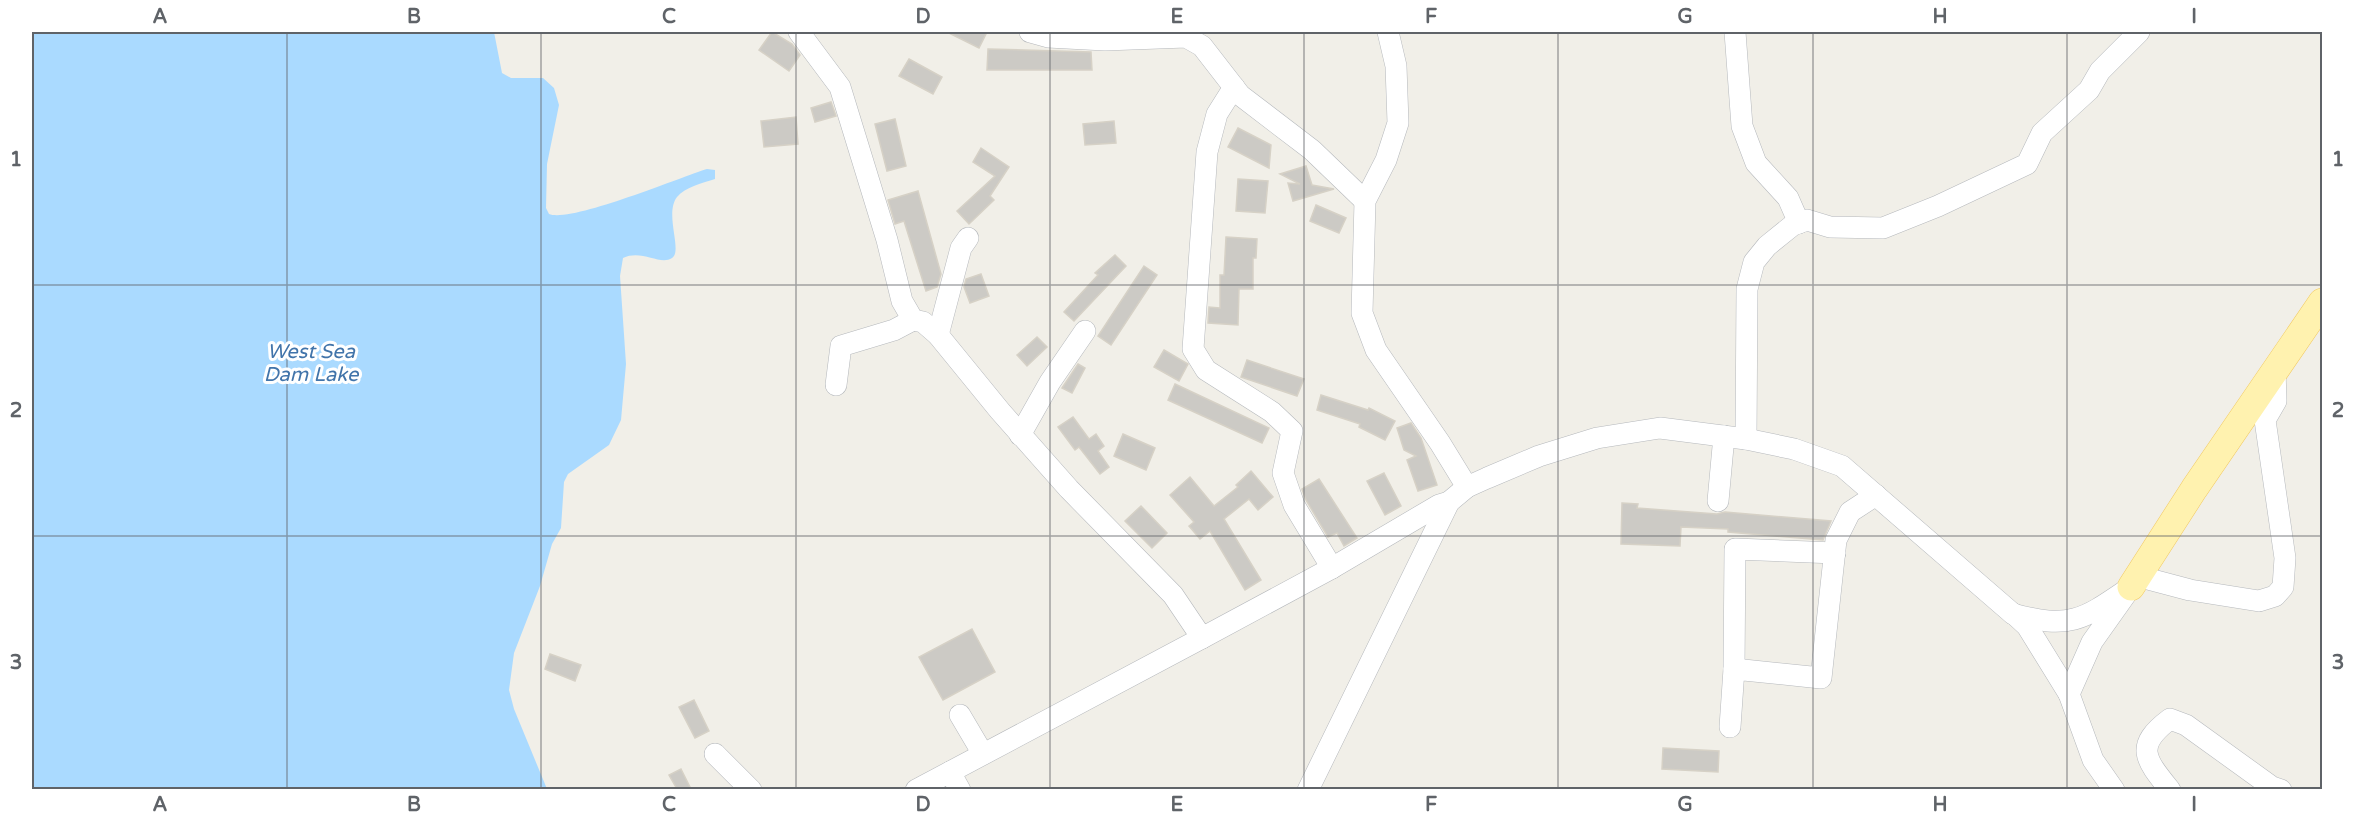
<svg xmlns="http://www.w3.org/2000/svg" width="2354" height="821" viewBox="0 0 2354 821" font-family="'Varela Round',sans-serif">
<style>
.water{fill:#aadaff}
.building{fill:#cccac5;stroke:#d6d1c6;stroke-width:1.5}
.lines{fill:none;stroke-linecap:round;stroke-linejoin:round}
.minor-casing{stroke:#b5b8bc;stroke-width:22}
.major-casing{stroke:#f2c960;stroke-width:28}
.minor{stroke:#fff;stroke-width:21}
.major{stroke:#fff2af;stroke-width:27}
.grid{fill:none;stroke:#5f6368;stroke-width:1.5;stroke-opacity:0.55}
.labels{text-anchor:middle;stroke-width:6;stroke-linejoin:round;paint-order:stroke}
.water-label{font-size:20px;font-style:italic;fill:#4174aa;stroke:#fff}
.neatline{fill:none;stroke:#5f6368;stroke-width:2}
.grid-label{font-size:20px;text-anchor:middle;font-weight:bold;fill:#5f6368}
</style>
<rect width="100%" height="100%" fill="#f1efe8"/>
<path class="water" d="M32,32H494L502,73L511,78H543L554,88L559,105L547,164L546,208L549,214C571,223 678,178 707,169L715,170V179C703,183 685,187 677,197C664,214 683,251 672,258C660,266 642,249 623,258L620,276L626,364L621,420L609,445L568,474L564,482L561,528L552,544L540,586L514,653L509,690L514,709L547,789H32Z"/>
<g class="building">
<path d="M772,32L792,44L800,55L789,71L759,50Z"/>
<path d="M947,32H987L979,48Z"/>
<path d="M988,49L1091,52L1092,70H987Z"/>
<path d="M909,59L942,77L933,94L899,76Z"/>
<path d="M831,102L836,116L815,122L811,108Z"/>
<path d="M796,117L798,144L764,147L761,121Z"/>
<path d="M895,119L906,166L887,171L875,124Z"/>
<path d="M1114,121L1116,143L1085,145L1083,124Z"/>
<path d="M1238,128L1271,145L1269,168L1228,147Z"/>
<path d="M981,148L1009,167L990,196L994,200L969,224L957,211L995,176L973,162Z"/>
<path d="M1306,166L1312,185L1334,189L1293,201L1288,183L1300,184L1280,174Z"/>
<path d="M1238,179L1268,181L1265,213L1236,211Z"/>
<path d="M918,191L941,274L937,287L926,291L904,221L895,224L888,200Z"/>
<path d="M1316,205L1346,218L1339,233L1310,221Z"/>
<path d="M1226,237L1257,239L1256,258H1253V289H1239L1238,325L1208,323L1209,307L1220,308V275H1224Z"/>
<path d="M1115,255L1126,266L1074,321L1064,312L1098,275L1095,273Z"/>
<path d="M1144,266L1157,275L1111,345L1098,336Z"/>
<path d="M981,274L989,296L970,303L964,287L966,279Z"/>
<path d="M1037,337L1047,347L1027,366L1017,355Z"/>
<path d="M1164,350L1188,364L1179,381L1154,367Z"/>
<path d="M1247,360L1304,379L1297,396L1241,377Z"/>
<path d="M1078,364L1085,368L1072,393L1062,388Z"/>
<path d="M1175,384L1269,428L1262,443L1168,400Z"/>
<path d="M1321,395L1368,410L1369,408L1395,421L1385,440L1359,427L1360,424L1317,410Z"/>
<path d="M1073,417L1089,439L1096,434L1104,446L1098,451L1109,467L1100,474L1079,447L1075,450L1058,427Z"/>
<path d="M1411,423L1421,438L1437,485L1418,491L1407,460L1416,456L1404,450L1397,428Z"/>
<path d="M1123,434L1155,448L1146,470L1114,456Z"/>
<path d="M1251,471L1273,497L1258,510L1249,499L1224,519L1261,580L1245,590L1210,531L1200,539L1189,526L1194,522L1170,495L1190,477L1214,506L1238,487L1236,485Z"/>
<path d="M1384,473L1401,506L1385,515L1367,481Z"/>
<path d="M1319,479L1357,538L1344,546L1337,533L1328,537L1306,500L1302,489Z"/>
<path d="M1622,503L1638,504L1637,508L1717,514L1725,512L1831,521L1823,540L1728,532V529L1681,527L1680,546L1621,544Z"/>
<path d="M1141,506L1167,533L1152,548L1125,521Z"/>
<path d="M972,629L995,672L943,700L919,657Z"/>
<path d="M550,654L581,665L575,681L545,669Z"/>
<path d="M694,700L709,731L695,738L679,707Z"/>
<path d="M1663,748L1719,751L1718,772L1662,769Z"/>
<path d="M681,769L691,789H677L669,775Z"/>
</g>
<g class="lines">
<g class="minor-casing">
<g id="minor">
<path d="M799,32L840,87L887,240L902,301L913,320L923,322L938,335L1000,411L1069,489L1173,595L1202,638L1332,568L1439,505L1449,502"/>
<path d="M1030,32L1048,37L1105,40L1186,37L1202,46L1240,95L1312,150L1365,201"/>
<path d="M1388,32L1396,66L1398,123L1386,160L1365,201L1362,313L1376,350L1440,443L1467,487"/>
<path d="M1735,32L1742,126L1756,163L1788,198L1799,223"/>
<path d="M1234,87L1217,114L1207,152L1193,349L1206,370L1272,412L1292,431L1283,473L1294,505L1332,568"/>
<path d="M938,335L961,248L968,238"/>
<path d="M836,385L841,346L894,330L913,320"/>
<path d="M1020,435L1050,382L1085,331"/>
<path d="M1746,439L1747,289L1754,262L1767,246L1793,225L1807,220L1830,227L1883,228L1938,206L2027,164L2042,133L2089,90L2100,71L2139,32"/>
<path d="M1718,501L1724,436"/>
<path d="M2137,576L2190,590L2259,601L2275,596L2283,587L2285,558L2265,420L2276,401L2275,369"/>
<path d="M2014,614L2027,626L2069,694"/>
<path d="M1734,669L1735,549L1835,553"/>
<path d="M960,715L983,754"/>
<path d="M1730,727L1734,669L1821,678L1836,540L1850,512L1876,495"/>
<path d="M715,754L751,790"/>
<path d="M950,772L960,790"/>
<path d="M916,790L1202,638"/>
<path d="M1308,790L1449,502L1467,487L1487,478L1539,456L1597,438L1660,428L1746,439L1794,449L1842,466L2013,614C2071,630 2084,619 2131,587L2092,642L2069,694L2093,760L2114,790"/>
<path d="M2170,790C2145,759 2134,746 2170,719L2186,725L2272,787L2281,790"/>
</g>
</g>
<g class="major-casing">
<path id="major" d="M2131,587L2194,489L2322,302"/>
</g>
<use href="#minor" class="minor"/>
<use href="#major" class="major"/>
</g>
<path class="grid" d="M287,32V790M541,32V790M796,32V790M1050,32V790M1304,32V790M1558,32V790M1813,32V790M2067,32V790M32,285H2322M32,536H2322"/>
<g class="labels">
<g class="water-label">
<text x="311" y="358">West Sea<tspan x="311" dy="23">Dam Lake</tspan></text>
</g>
</g>
<rect width="2354" height="821" fill="none" stroke="#ffffff" stroke-width="66"/>
<rect x="33" y="33" width="2288" height="755" class="neatline"/>
<g class="grid-label">
<text x="160" y="23">A</text>
<text x="414" y="23">B</text>
<text x="669" y="23">C</text>
<text x="923" y="23">D</text>
<text x="1177" y="23">E</text>
<text x="1431" y="23">F</text>
<text x="1685" y="23">G</text>
<text x="1940" y="23">H</text>
<text x="2194" y="23">I</text>
<text x="16" y="166">1</text>
<text x="2338" y="166">1</text>
<text x="16" y="417">2</text>
<text x="2338" y="417">2</text>
<text x="16" y="669">3</text>
<text x="2338" y="669">3</text>
<text x="160" y="811">A</text>
<text x="414" y="811">B</text>
<text x="669" y="811">C</text>
<text x="923" y="811">D</text>
<text x="1177" y="811">E</text>
<text x="1431" y="811">F</text>
<text x="1685" y="811">G</text>
<text x="1940" y="811">H</text>
<text x="2194" y="811">I</text>
</g>
</svg>
